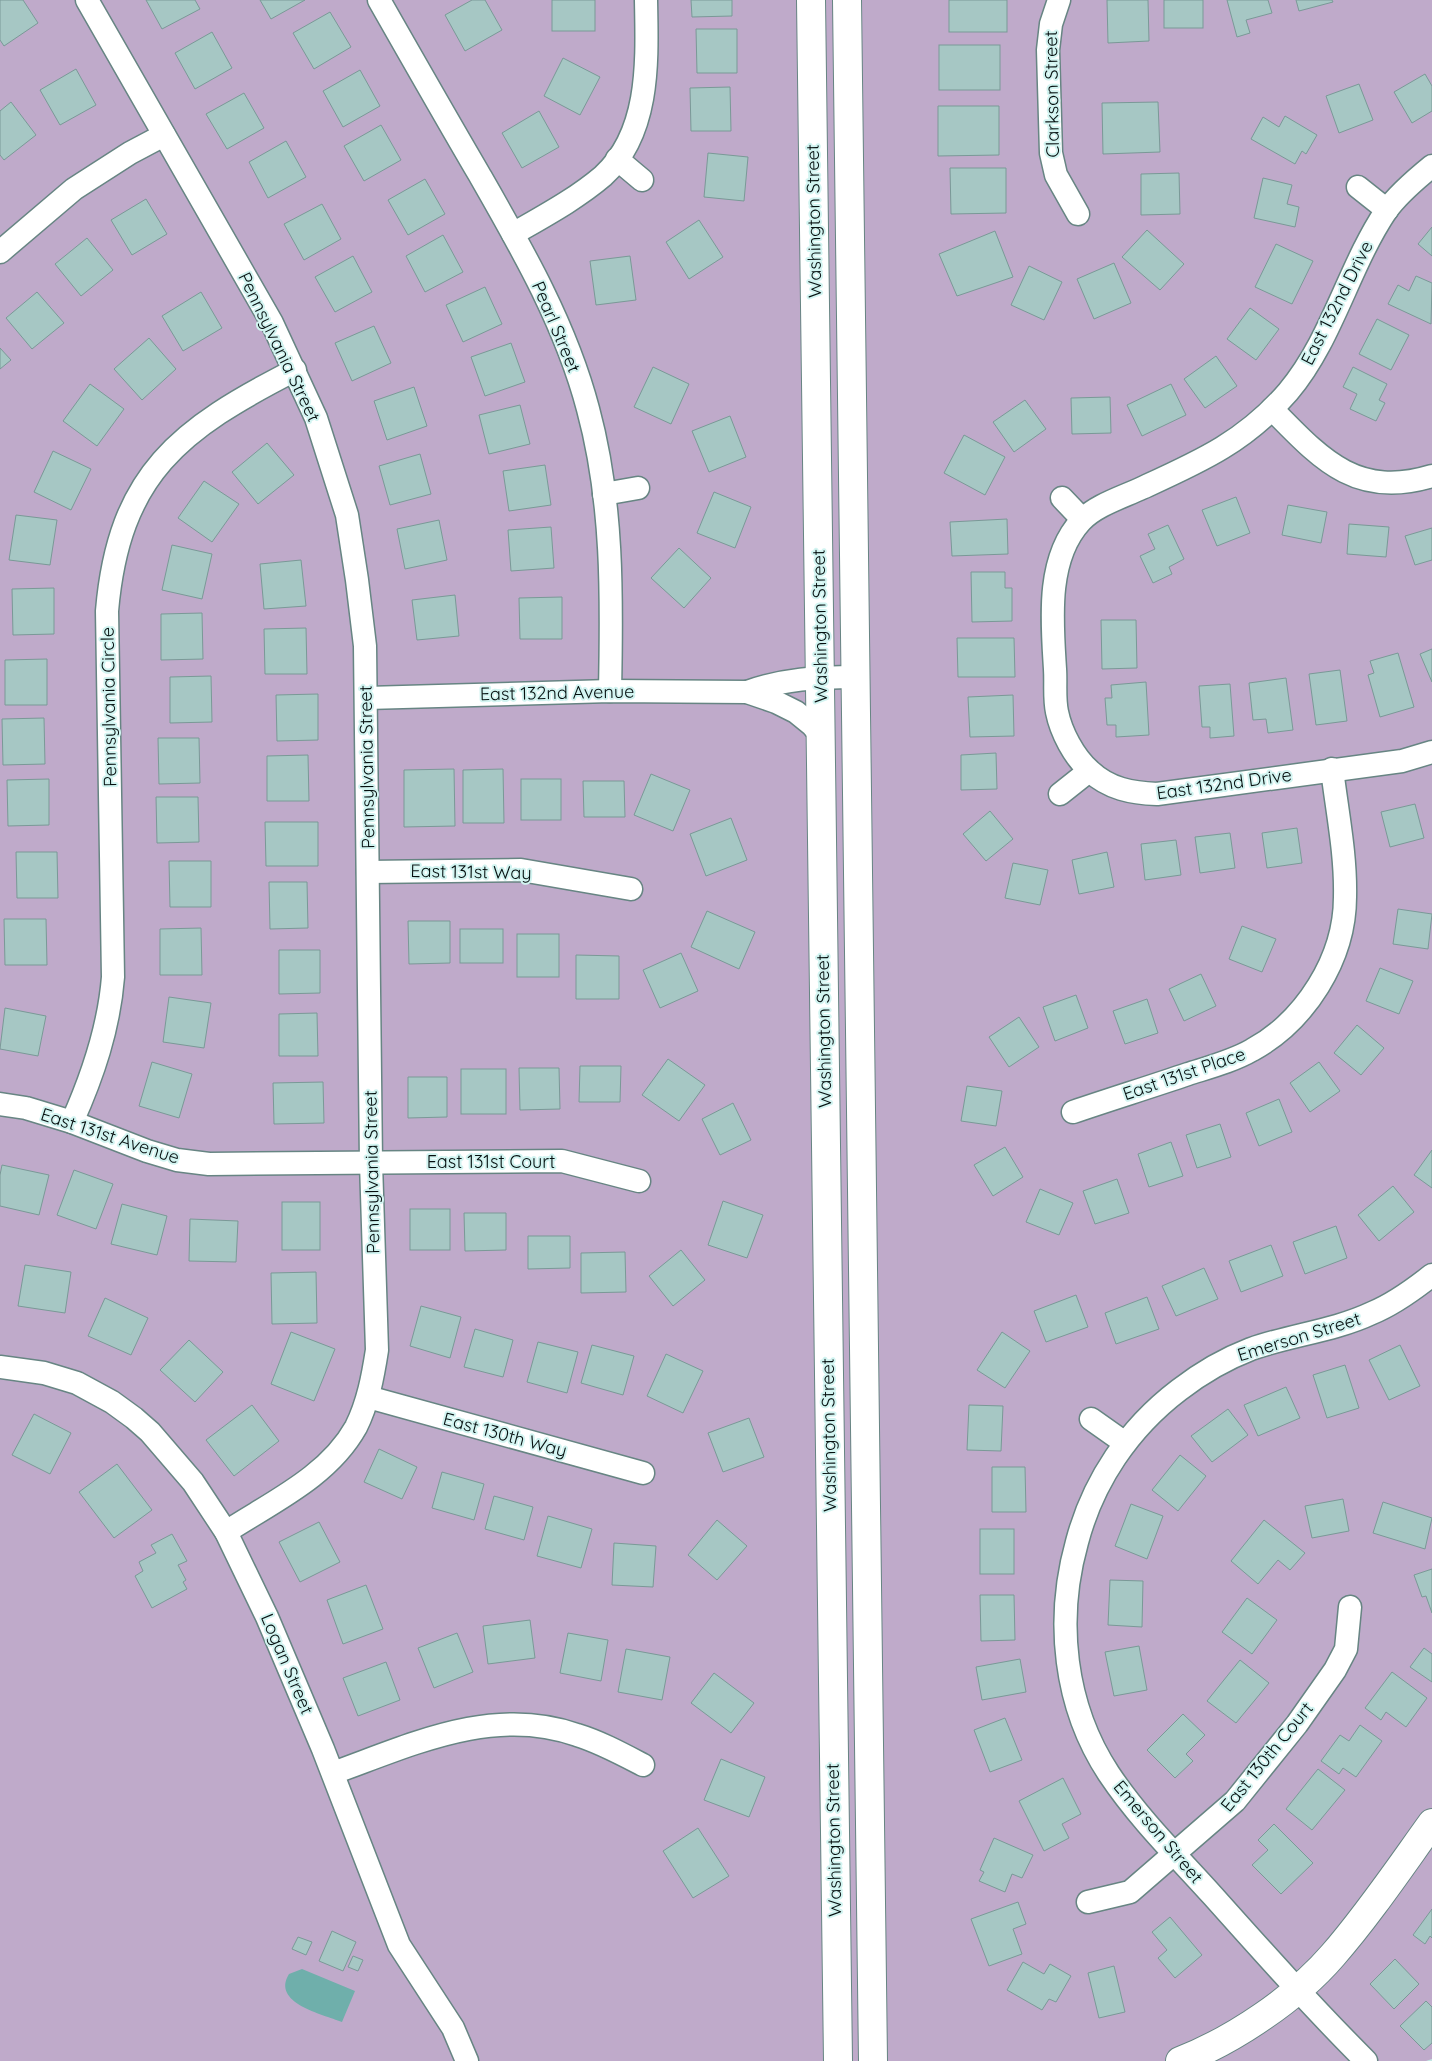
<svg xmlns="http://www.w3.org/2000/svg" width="1432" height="2061" viewBox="0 0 1432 2061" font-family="Quicksand,sans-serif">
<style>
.green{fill:#bfaaca}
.water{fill:#6fafab}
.building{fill:#a6c7c4;stroke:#7a9997}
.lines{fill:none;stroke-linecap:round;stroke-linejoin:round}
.street-casing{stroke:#678583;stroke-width:25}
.secondary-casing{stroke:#678583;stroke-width:30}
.street{stroke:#fff;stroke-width:22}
.secondary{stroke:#fff;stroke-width:28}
.labels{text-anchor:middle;stroke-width:4;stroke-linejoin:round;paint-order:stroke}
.street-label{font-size:18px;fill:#050f0f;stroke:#d2f4f1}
</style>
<rect width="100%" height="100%" fill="#c5e6e4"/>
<path class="green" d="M0,0H1432V2059L1426,2061H0Z"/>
<path class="water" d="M302,1969L355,1991L342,2022C322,2014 271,2003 289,1974Z"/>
<g class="building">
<path d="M0,0H23L38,23L4,46L0,40Z"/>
<path d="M146,0H195L200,9L162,29Z"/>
<path d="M260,0H305L271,19Z"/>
<path d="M472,0H485L502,30L465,51L445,15Z"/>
<rect x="552" y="0" width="43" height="31"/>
<path d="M691,0H732V16L692,17Z"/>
<rect x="949" y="0" width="58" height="32"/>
<path d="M1107,0H1148L1149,41L1108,43Z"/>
<rect x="1164" y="0" width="39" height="28"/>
<path d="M1227,0H1268L1272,13L1246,20L1250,33L1237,37Z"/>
<path d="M1296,0H1332L1333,2L1299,11Z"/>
<path d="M330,12L351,47L314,69L293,33Z"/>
<path d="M696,29H737V73H697Z"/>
<path d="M212,32L232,68L195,89L175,53Z"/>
<rect x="939" y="45" width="61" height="45"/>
<path d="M563,58L600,77L580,115L544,96Z"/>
<path d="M76,69L96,105L60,125L40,90Z"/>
<path d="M360,70L380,106L343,127L323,91Z"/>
<path d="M1425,74L1432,86V111L1412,123L1394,92Z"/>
<path d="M1359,84L1373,120L1339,133L1326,96Z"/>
<path d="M730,87L731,131H691L690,88Z"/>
<path d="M244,93L264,128L227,149L206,114Z"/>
<path d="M11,102L36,135L4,160L0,155V111Z"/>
<path d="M1158,102L1160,152L1103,154L1102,103Z"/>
<path d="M938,106H999V155L938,156Z"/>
<path d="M539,111L559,147L522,168L502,133Z"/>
<path d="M1285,116L1317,135L1306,154L1302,151L1295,164L1251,139L1263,117L1279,127Z"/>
<path d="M381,125L401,160L364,181L344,146Z"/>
<path d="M286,141L306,177L268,198L249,162Z"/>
<path d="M708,153L748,157L744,201L704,197Z"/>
<path d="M950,168H1006V213L951,214Z"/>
<path d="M1179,173L1180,214L1141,215V174Z"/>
<path d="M1263,178L1292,185L1287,204L1299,207L1295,227L1254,218Z"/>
<path d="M425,179L445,214L408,235L388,200Z"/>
<path d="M146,199L167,234L132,255L111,220Z"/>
<path d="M322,204L341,239L304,260L284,224Z"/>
<path d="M699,220L723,257L689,279L666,242Z"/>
<path d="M1432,227V256L1418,244Z"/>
<path d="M1147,230L1184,264L1160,290L1122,257Z"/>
<path d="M995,231L1013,277L957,296L939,254Z"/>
<path d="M443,235L463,272L425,292L406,256Z"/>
<path d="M87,238L113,270L81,296L55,264Z"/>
<path d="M1276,244L1313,261L1292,304L1255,287Z"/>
<path d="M353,256L372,292L335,312L315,277Z"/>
<path d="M630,256L636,300L596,305L590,261Z"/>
<path d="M1114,263L1131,303L1094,319L1077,279Z"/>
<path d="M1029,266L1062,282L1044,320L1011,305Z"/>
<path d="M1416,276L1432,283L1431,324L1388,304L1398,285L1409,291Z"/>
<path d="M485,287L502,324L463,342L446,305Z"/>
<path d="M37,292L64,323L32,349L6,318Z"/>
<path d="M201,292L222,328L183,351L162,316Z"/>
<path d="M1250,308L1279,329L1256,360L1227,339Z"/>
<path d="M1377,319L1409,335L1391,370L1359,354Z"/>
<path d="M374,326L391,363L352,381L335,343Z"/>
<path d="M149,338L176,369L142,400L114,369Z"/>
<path d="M511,343L525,382L485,396L471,357Z"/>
<path d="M0,348L11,360L0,369Z"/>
<path d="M1216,356L1237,386L1205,408L1184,379Z"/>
<path d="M653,367L689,384L671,424L634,407Z"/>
<path d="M1353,367L1387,384L1379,400L1385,403L1376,421L1350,409L1357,394L1343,387Z"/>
<path d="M90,384L124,409L97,446L63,421Z"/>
<path d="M1171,384L1186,415L1142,436L1127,405Z"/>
<path d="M414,387L427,426L387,440L374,401Z"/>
<path d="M1110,397L1111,433L1072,434L1071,398Z"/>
<path d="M1025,400L1046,429L1014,452L993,422Z"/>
<path d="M520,405L530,444L489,454L479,415Z"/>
<path d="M730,416L746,457L709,472L692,431Z"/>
<path d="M964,435L1005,457L985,495L944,473Z"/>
<path d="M267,443L294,475L258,504L232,472Z"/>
<path d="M53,451L91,469L71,510L34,492Z"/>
<path d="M420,454L431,494L390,505L379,466Z"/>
<path d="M545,465L551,505L509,511L503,471Z"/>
<path d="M204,481L239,504L212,542L178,518Z"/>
<path d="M714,492L751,507L735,548L697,533Z"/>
<path d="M1236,497L1250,533L1217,546L1202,510Z"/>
<path d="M1288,505L1327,512L1321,543L1282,535Z"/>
<path d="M16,515L57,520L50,565L9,560Z"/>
<path d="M1007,519L1008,554L952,556L950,522Z"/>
<path d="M439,520L447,560L405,569L397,529Z"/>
<path d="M1349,524L1389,527L1386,557L1347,554Z"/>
<path d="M1168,525L1184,559L1169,567L1172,574L1153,583L1140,556L1155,549L1148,534Z"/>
<path d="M551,527L554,568L511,571L508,530Z"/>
<path d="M1432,528V560L1415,565L1405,536Z"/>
<path d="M172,545L212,554L202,599L162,590Z"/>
<path d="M679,548L711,578L684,608L651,578Z"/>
<path d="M301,560L306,606L264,609L260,564Z"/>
<path d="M971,572H1005V588H1012V621L972,622Z"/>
<path d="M54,588V634L13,635L12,589Z"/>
<path d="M455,595L459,636L417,640L412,600Z"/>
<path d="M562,597V639H520L519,598Z"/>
<path d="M202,613L203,659L161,660V614Z"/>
<path d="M1101,620H1136L1137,668L1102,669Z"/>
<path d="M306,628L307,674H265L264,629Z"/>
<path d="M957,638H1014L1015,677H958Z"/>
<path d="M1432,649V682L1420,654Z"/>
<path d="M1398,653L1414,707L1380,717L1368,675L1374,673L1370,661Z"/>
<path d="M47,659V705H5V660Z"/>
<path d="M1340,670L1347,721L1316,725L1309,674Z"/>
<path d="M211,676L212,722L170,723V677Z"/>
<path d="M1286,678L1293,730L1268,733L1266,719L1253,720L1249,683Z"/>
<path d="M1146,682L1149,735L1116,737V725H1107L1105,698H1112L1111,685Z"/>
<path d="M1230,684L1234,736L1210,738V727H1202L1199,686Z"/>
<path d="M318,694V740L277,741L276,695Z"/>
<path d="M1013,695L1014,736L970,737L968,697Z"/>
<path d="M44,718L45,764L3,765L2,719Z"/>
<path d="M158,738H199L200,783L159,784Z"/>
<path d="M996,753L997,789L961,790V755Z"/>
<path d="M308,755L309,801H267V756Z"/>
<path d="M454,769L455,826L404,827V770Z"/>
<path d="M503,769L504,823H463V770Z"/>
<path d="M651,774L690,790L673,831L634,815Z"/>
<path d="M49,779V825L8,826L7,780Z"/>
<rect x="521" y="779" width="40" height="41"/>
<path d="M583,781H624L625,817H584Z"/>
<path d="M156,797H198L199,842L157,843Z"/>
<path d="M1415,804L1424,838L1390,847L1381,812Z"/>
<path d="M990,811L1013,839L986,861L963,834Z"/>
<path d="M731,818L747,860L706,876L690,834Z"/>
<path d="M265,822H318V866H266Z"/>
<path d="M1297,828L1302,863L1267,868L1262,833Z"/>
<path d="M1230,833L1235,868L1200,873L1195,837Z"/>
<path d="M1176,840L1181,875L1145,880L1141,844Z"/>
<path d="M16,852H57L58,898H17Z"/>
<path d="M1107,852L1114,887L1079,894L1072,860Z"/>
<path d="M169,861H211V907H170Z"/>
<path d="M1013,863L1048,870L1040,905L1005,898Z"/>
<path d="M269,882H307L308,928L270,929Z"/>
<path d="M1398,909L1432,914L1428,949L1393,944Z"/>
<path d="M707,911L755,932L739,969L691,947Z"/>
<path d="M4,919H46L47,965H5Z"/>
<path d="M408,921H450V963L409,964Z"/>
<path d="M1242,926L1276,939L1262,972L1229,959Z"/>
<path d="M201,928L202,975H160V929Z"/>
<rect x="460" y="929" width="43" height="34"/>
<rect x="517" y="934" width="42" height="43"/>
<path d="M279,950H320V993L279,994Z"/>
<path d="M681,953L698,991L660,1008L643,970Z"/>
<path d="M576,955L619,956V999H576Z"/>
<path d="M1380,968L1413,981L1399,1014L1366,1001Z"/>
<path d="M1201,974L1216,1006L1184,1021L1169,989Z"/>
<path d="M1076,995L1088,1028L1055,1041L1043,1007Z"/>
<path d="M169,997L211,1003L204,1048L163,1042Z"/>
<path d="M1147,999L1158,1033L1125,1044L1113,1011Z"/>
<path d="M5,1008L46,1016L38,1056L0,1049Z"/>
<path d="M317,1013L318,1056H279V1014Z"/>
<path d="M1019,1017L1039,1047L1009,1067L989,1037Z"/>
<path d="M1357,1025L1384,1048L1361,1075L1334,1053Z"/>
<path d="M668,1059L705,1085L679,1121L642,1095Z"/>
<path d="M152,1062L192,1074L179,1118L139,1106Z"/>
<path d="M1319,1062L1340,1091L1310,1112L1290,1083Z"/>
<path d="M580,1066H621L620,1102H579Z"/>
<path d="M519,1068H559L560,1109L520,1110Z"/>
<rect x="461" y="1069" width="45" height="45"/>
<path d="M408,1077H447V1117L408,1118Z"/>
<path d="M323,1082L324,1123L274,1124L273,1083Z"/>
<path d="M967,1086L1002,1091L996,1126L961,1121Z"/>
<path d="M1279,1099L1292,1132L1259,1146L1246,1113Z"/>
<path d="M733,1103L751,1140L720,1155L702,1119Z"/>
<path d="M1220,1124L1231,1157L1197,1168L1186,1135Z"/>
<path d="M1171,1142L1183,1176L1149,1187L1138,1154Z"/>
<path d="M1005,1147L1023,1177L993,1196L974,1165Z"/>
<path d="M1432,1150V1188L1414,1175Z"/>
<path d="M2,1165L49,1175L39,1215L0,1206V1175Z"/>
<path d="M74,1170L113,1184L96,1229L57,1215Z"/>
<path d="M1117,1179L1129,1213L1095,1224L1083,1191Z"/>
<path d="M1393,1186L1414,1212L1379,1241L1358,1215Z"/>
<path d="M1040,1189L1073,1203L1059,1235L1026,1222Z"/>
<path d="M723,1201L763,1215L747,1258L708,1245Z"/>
<rect x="282" y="1202" width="38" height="48"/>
<path d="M122,1204L167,1216L157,1255L111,1244Z"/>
<rect x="410" y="1209" width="40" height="41"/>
<path d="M464,1213H506V1250L465,1251Z"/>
<path d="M190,1219L238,1221L236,1262L189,1261Z"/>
<path d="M1336,1226L1347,1258L1305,1274L1293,1242Z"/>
<path d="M528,1236H570V1268L528,1269Z"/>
<path d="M1271,1245L1283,1276L1241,1292L1229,1261Z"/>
<path d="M681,1250L705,1280L673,1306L649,1276Z"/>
<path d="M625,1252L626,1292L581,1293V1253Z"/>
<path d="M25,1265L71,1272L65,1313L18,1306Z"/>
<path d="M1204,1268L1218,1299L1176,1316L1162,1286Z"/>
<path d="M316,1272L317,1323L272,1324L271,1273Z"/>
<path d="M1076,1295L1088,1327L1046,1342L1034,1311Z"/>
<path d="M1147,1297L1159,1329L1116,1344L1105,1313Z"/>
<path d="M105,1298L148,1318L131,1355L88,1336Z"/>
<path d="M421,1306L461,1317L450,1358L410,1346Z"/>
<path d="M475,1329L513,1340L503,1377L464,1367Z"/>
<path d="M291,1332L335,1349L314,1401L271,1384Z"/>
<path d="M1002,1332L1030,1351L1005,1388L977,1370Z"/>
<path d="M189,1340L223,1372L195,1402L160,1370Z"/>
<path d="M538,1342L578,1352L567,1393L527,1382Z"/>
<path d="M592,1345L634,1356L623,1395L581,1383Z"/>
<path d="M1400,1345L1420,1386L1389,1400L1369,1360Z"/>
<path d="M666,1354L703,1371L683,1413L647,1396Z"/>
<path d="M1345,1365L1359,1408L1327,1418L1313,1375Z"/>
<path d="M1286,1387L1300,1418L1258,1436L1244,1405Z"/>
<path d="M252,1405L279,1441L234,1476L206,1440Z"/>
<path d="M969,1405L1003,1406L1001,1451L967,1450Z"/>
<path d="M1228,1409L1248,1435L1212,1462L1191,1436Z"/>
<path d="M34,1414L71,1433L50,1474L12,1455Z"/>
<path d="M749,1418L764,1457L723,1472L708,1433Z"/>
<path d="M379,1449L417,1467L402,1499L364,1482Z"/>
<path d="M1180,1455L1206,1476L1178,1511L1152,1490Z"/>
<path d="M117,1464L152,1510L114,1538L79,1492Z"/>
<path d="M992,1467H1025L1026,1512H992Z"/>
<path d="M442,1472L484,1484L474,1520L432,1508Z"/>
<path d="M494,1496L533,1507L524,1540L485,1529Z"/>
<path d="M1343,1499L1349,1531L1312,1538L1305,1506Z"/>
<path d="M1383,1502L1432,1518L1425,1549L1373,1533Z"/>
<path d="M1131,1504L1163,1516L1147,1559L1115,1546Z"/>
<path d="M548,1516L592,1529L581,1568L537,1556Z"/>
<path d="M717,1520L747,1546L717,1580L688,1555Z"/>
<path d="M1264,1520L1305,1553L1290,1570L1278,1560L1258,1584L1231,1561Z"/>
<path d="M319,1522L340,1562L300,1582L279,1542Z"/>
<rect x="980" y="1529" width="34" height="45"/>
<path d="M172,1534L187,1561L178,1565L186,1580L183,1582L187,1589L152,1608L135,1576L143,1571L139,1562L156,1553L151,1545Z"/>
<path d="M614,1543L656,1546L653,1587L612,1585Z"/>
<path d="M1432,1569V1613L1426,1596L1422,1597L1414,1575Z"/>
<path d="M1110,1580L1143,1581L1142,1627L1108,1625Z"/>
<path d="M366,1585L383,1629L343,1644L327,1600Z"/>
<path d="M980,1595H1014L1015,1640L981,1641Z"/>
<path d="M1247,1598L1277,1620L1252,1654L1222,1632Z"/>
<path d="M530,1620L535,1658L488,1664L483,1626Z"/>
<path d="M457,1633L473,1672L434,1688L418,1648Z"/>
<path d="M568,1633L608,1640L601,1681L560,1673Z"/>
<path d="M1139,1646L1147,1690L1114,1696L1105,1652Z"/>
<path d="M1424,1648L1432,1654V1682L1410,1667Z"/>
<path d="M626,1649L670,1657L662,1700L618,1692Z"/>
<path d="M1020,1659L1026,1692L982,1700L976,1667Z"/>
<path d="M1240,1660L1269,1683L1236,1723L1207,1701Z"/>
<path d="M386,1662L400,1700L358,1716L343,1678Z"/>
<path d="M1392,1672L1427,1698L1406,1727L1386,1712L1381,1720L1365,1708Z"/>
<path d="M714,1673L754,1703L731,1733L691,1703Z"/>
<path d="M1183,1714L1205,1735L1186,1754L1193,1761L1175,1778L1147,1750Z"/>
<path d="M1005,1718L1022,1760L990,1772L974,1730Z"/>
<path d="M1360,1725L1382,1741L1356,1777L1343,1768L1339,1774L1321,1761L1340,1735L1349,1741Z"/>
<path d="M721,1759L765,1777L749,1817L704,1800Z"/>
<path d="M1318,1769L1345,1790L1312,1830L1286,1809Z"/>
<path d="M1063,1778L1081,1814L1062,1824L1069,1838L1044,1851L1019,1801Z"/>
<path d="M1274,1824L1313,1863L1281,1894L1252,1865L1268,1850L1258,1840Z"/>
<path d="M698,1828L729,1876L693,1898L663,1851Z"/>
<path d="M994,1838L1033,1855L1022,1878L1012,1874L1005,1892L979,1881L984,1872L980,1870Z"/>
<path d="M1018,1902L1026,1924L1013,1929L1022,1954L989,1966L971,1919Z"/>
<path d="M1432,1909V1938L1430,1936L1425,1944L1413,1935Z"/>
<path d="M1170,1917L1202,1955L1175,1978L1158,1958L1167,1950L1152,1932Z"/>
<path d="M332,1931L356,1942L343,1971L319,1961Z"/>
<path d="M298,1937L312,1942L306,1955L292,1949Z"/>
<path d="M353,1956L363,1960L358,1971L348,1967Z"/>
<path d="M1395,1959L1419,1984L1394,2009L1370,1984Z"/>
<path d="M1023,1962L1044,1974L1050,1964L1071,1976L1056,2002L1049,1999L1042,2010L1007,1990Z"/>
<path d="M1114,1966L1125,2012L1099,2018L1088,1973Z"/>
<path d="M1426,2001L1432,2007V2043L1424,2050L1400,2026Z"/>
</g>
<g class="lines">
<g class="street-casing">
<g id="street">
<path d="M87,0L272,323L316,418L347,515L357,580L365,646L371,1163L377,1350C373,1376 368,1403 356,1427C328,1477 272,1502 226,1532"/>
<path d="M379,0C412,58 445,116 479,174C522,249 566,325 588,409C613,501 612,597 610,691"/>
<path d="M1059,0L1051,24L1048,50L1051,153L1056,175L1078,214"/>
<path d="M617,159L642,180"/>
<path d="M1432,166C1416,179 1398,194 1386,211C1348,268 1332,340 1288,392C1245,442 1199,462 1142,488C1123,497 1096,505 1081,521C1046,559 1052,621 1055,669C1056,683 1054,698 1057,712C1061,732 1074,757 1090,771C1109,789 1132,793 1157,794L1402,761L1432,752"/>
<path d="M1358,187L1387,210"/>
<path d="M513,234C544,216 576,199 603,176C651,132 647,59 646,0"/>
<path d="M0,252L74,189L130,153L164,135"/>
<path d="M1272,409C1321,459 1356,499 1432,476"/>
<path d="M604,494L638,488"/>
<path d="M1062,498L1082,519"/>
<path d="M747,692C783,679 818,677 856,677"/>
<path d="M367,698L610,691L747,692L776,702L796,712L812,725L822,737"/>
<path d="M1060,794L1089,771"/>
<path d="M368,872L521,870L631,889"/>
<path d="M0,1104L26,1108L72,1122L147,1151L177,1160L209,1164L562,1161L639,1181"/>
<path d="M1073,1112C1111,1099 1150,1087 1188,1074C1210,1067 1233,1061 1252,1050C1305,1021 1345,959 1345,897C1346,854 1337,811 1332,769"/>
<path d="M72,1122C93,1075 109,1028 113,977L107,611C119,473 180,429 295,370"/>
<path d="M0,1367L44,1373L77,1383L112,1402L134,1418L150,1432L193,1482L226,1532L267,1617L323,1749L399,1945L453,2028L467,2061"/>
<path d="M368,1397L643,1473"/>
<path d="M1091,1419L1125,1443"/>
<path d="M333,1773C411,1745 493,1705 577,1735C600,1742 622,1754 643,1765"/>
<path d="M1088,1902L1130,1892L1235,1801L1297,1724L1335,1670L1346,1649L1350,1607"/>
<path d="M1366,2061C1313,2008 1263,1952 1213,1896C1177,1856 1139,1819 1109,1774C1064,1706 1055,1620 1077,1542C1093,1481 1129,1428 1179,1390C1201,1373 1225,1359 1251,1349C1290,1335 1334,1331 1372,1313C1394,1304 1413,1290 1432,1275"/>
</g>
</g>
<g class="secondary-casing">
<g id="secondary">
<path d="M811,0L838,2061"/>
<path d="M847,0L873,2061"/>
<path d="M1180,2061C1234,2040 1296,1998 1333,1955C1368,1915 1401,1866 1432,1823"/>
</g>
</g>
<use href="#street" class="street"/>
<use href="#secondary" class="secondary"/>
</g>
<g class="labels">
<g class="street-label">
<text transform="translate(1052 94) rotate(-91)" y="6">Clarkson Street</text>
<text transform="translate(814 221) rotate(-91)" y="6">Washington Street</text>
<text transform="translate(1337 303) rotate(-63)" y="6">East 132nd Drive</text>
<text transform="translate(556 327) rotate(67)" y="6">Pearl Street</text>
<text transform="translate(279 347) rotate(64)" y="6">Pennsylvania Street</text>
<text transform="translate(820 626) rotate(-91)" y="6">Washington Street</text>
<text transform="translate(557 693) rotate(-1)" y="6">East 132nd Avenue</text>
<text transform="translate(109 707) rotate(-91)" y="6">Pennsylvania Circle</text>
<text transform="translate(367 767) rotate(-91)" y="6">Pennsylvania Street</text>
<text transform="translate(1224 784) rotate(-8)" y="6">East 132nd Drive</text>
<text transform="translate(471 872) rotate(1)" y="6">East 131st Way</text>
<text transform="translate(824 1031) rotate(-91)" y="6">Washington Street</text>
<text transform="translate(1184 1074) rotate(-19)" y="6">East 131st Place</text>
<text transform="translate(110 1136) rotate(18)" y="6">East 131st Avenue</text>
<text x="491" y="1168">East 131st Court</text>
<text transform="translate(372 1172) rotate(-91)" y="6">Pennsylvania Street</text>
<text transform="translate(1299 1337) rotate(-17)" y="6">Emerson Street</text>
<text transform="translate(505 1435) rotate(15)" y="6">East 130th Way</text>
<text transform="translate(829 1435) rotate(-91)" y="6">Washington Street</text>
<text transform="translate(287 1664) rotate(67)" y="6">Logan Street</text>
<text transform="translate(1267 1757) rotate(-51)" y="6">East 130th Court</text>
<text transform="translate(1158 1832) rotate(50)" y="6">Emerson Street</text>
<text transform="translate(834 1840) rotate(-91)" y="6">Washington Street</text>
</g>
</g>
</svg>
